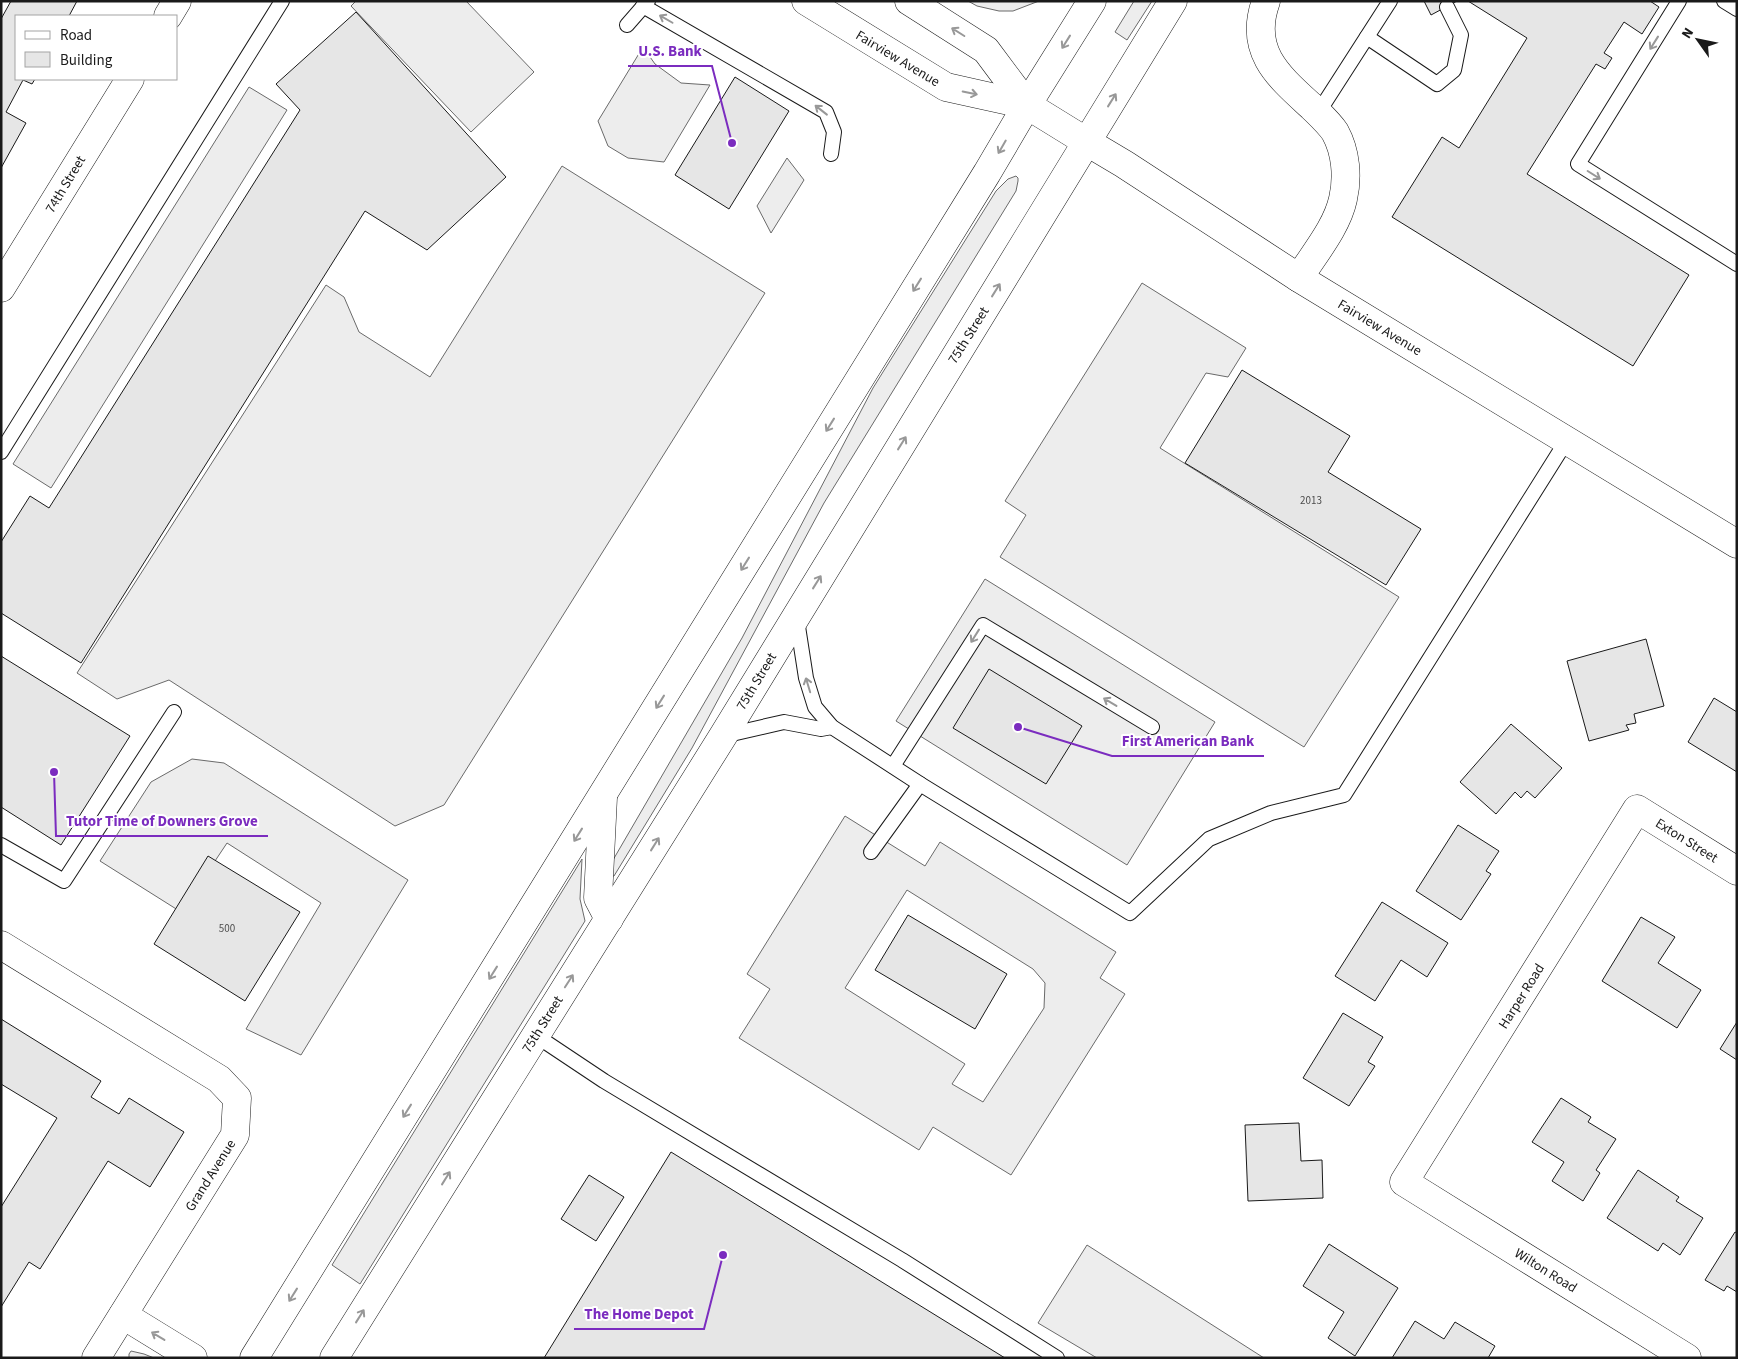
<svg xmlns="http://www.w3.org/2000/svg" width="1738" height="1359" viewBox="0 0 1738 1359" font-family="'Source Sans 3',sans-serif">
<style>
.built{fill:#ededed;stroke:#6a6a6a;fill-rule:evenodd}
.building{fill:#e6e6e6;stroke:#1a1a1a}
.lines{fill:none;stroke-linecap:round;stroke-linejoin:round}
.service-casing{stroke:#1a1a1a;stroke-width:16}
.minor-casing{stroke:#1a1a1a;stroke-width:29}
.tertiary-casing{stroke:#1a1a1a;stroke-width:29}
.secondary-casing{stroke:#1a1a1a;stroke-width:29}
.service{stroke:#fff;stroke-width:14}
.minor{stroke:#fff;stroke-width:28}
.tertiary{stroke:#fff;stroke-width:28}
.secondary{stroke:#fff;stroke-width:28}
.oneway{stroke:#989898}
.labels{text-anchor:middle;stroke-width:4;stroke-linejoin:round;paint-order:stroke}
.number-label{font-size:11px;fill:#4d4d4d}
.street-label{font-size:14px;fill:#1a1a1a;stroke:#fff}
.leader{fill:none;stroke:#7b2cbf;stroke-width:2}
.callout-dot{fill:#7b2cbf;stroke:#fff;stroke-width:2}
.callout-label{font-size:15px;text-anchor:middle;font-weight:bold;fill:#7b2cbf;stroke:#fff;stroke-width:4;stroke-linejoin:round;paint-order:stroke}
</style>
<rect width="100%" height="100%" fill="#fff"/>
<g class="built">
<path d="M356,1H466L534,72L471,132L351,6Z"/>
<path d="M968,1H1039L1013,11H999L977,6Z"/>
<path d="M1134,1H1152L1127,40L1115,32Z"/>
<path d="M643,47L655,64L681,83L710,85L664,162L628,158L608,146L598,121Z"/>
<path d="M249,87L287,110L51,488L13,464Z"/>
<path d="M787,158L804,180L771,233L757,206Z"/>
<path d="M562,166L765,293L444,805L395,826L169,680L117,699L77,673L326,285L344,297L359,332L430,377Z"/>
<path d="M1016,176L1018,178V181L1016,191L824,503L692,748L614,876H612L613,860L742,638L873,388L996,191L1008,179Z"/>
<path d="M1142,283L1246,348L1228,377L1206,373L1160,448L1399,597L1304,747L1000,557L1026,515L1005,501Z"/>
<path d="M985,579L1215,722L1127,865L896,721Z"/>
<path d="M192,759L224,763L408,880L301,1055L246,1029L321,903L227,843L181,912L100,861L151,782Z"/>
<path d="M845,816L925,866L940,842L1116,952L1100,978L1125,994L1011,1175L933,1127L919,1150L739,1038L770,989L747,974ZM907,890L1033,969L1045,983L1044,1008L983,1102L952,1084L965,1064L845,988Z"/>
<path d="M582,859L580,899L585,921L360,1284L332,1265Z"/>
<path d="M1087,1245L1264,1358H1097L1038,1323Z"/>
<path d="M131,1351L144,1354L154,1358H129V1354Z"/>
</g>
<g class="building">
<path d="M11,1H77L69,16H16V79H35L32,84L23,80L6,112L26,123L1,168V19Z"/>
<path d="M1424,1H1457L1431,15Z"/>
<path d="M1468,1H1650L1659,7L1642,34L1624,22L1604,53L1612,58L1605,69L1596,64L1527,174L1689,275L1633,366L1392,217L1442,137L1459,148L1527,38Z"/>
<path d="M356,12L506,177L427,250L365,211L81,663L1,613V542L30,496L49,508L300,110L276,84Z"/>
<path d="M735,77L789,111L729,209L675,175Z"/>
<path d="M1242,370L1350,436L1328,472L1421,529L1386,585L1185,463Z"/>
<path d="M1646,639L1664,706L1634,714L1636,723L1626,725L1629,730L1589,741L1567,661Z"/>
<path d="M1,656L130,736L61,845L1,807Z"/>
<path d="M989,669L1082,726L1046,784L953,728Z"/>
<path d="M1714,698L1737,712V772L1688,742Z"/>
<path d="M1511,724L1562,768L1535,798L1527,791L1521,798L1515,792L1496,814L1460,782Z"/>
<path d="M1458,825L1499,851L1486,871L1491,874L1461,920L1416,891Z"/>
<path d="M208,856L300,912L245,1001L154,944Z"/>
<path d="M1382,902L1448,943L1427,977L1401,960L1375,1001L1335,976Z"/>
<path d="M908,915L1007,974L975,1029L875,970Z"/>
<path d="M1641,917L1675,937L1658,963L1701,990L1677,1028L1602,981Z"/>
<path d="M1343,1013L1383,1037L1368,1062L1375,1066L1349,1106L1303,1078Z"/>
<path d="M1,1019L101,1081L91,1097L119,1114L129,1098L184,1132L150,1187L108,1161L40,1269L29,1262L1,1307V1207L57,1118L1,1084Z"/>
<path d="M1737,1022V1060L1720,1049Z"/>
<path d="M1561,1098L1591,1117L1588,1122L1616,1139L1596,1170L1600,1173L1583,1201L1552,1181L1564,1162L1532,1142Z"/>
<path d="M1299,1123L1301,1161L1322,1160L1323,1198L1248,1201L1245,1125Z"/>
<path d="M671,1152L1005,1358H544Z"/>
<path d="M1638,1170L1679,1197L1676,1201L1703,1218L1680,1255L1663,1243L1658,1251L1607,1218Z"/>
<path d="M589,1175L624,1197L596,1241L561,1219Z"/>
<path d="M1735,1232L1737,1233V1292L1727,1286L1724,1291L1705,1280Z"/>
<path d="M1329,1244L1398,1288L1355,1356L1328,1338L1344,1312L1303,1286Z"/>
<path d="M1415,1321L1444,1339L1455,1322L1495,1346L1488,1358H1392Z"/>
</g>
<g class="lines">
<g class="service-casing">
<g id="service">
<path d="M1679,1L1578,164L1737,264"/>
<path d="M1724,1L1737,9"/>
<path d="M643,6L826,112L834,132L831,154"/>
<path d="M627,25L648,1"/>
<path d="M1367,37L1437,84L1454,70L1461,35L1447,7"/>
<path d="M1318,113L1390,1"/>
<path d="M1,452L282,1"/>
<path d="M797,620L806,678L815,707L832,727L920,784L1130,913L1209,839L1271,813L1344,795L1567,440"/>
<path d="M723,736L784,722L821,729L832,727"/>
<path d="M893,766L983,625L1152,727"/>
<path d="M1,845L64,881L174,712"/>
<path d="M871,852L920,784"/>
<path d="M535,1035L604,1081L902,1260L1057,1358"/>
</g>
</g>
<g class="minor-casing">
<g id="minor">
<path d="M1266,1C1248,51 1278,76 1312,107C1319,114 1329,123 1335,132C1346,152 1348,177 1343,199C1337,227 1314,254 1299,278"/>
<path d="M168,16L177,1"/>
<path d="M1,288L130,79"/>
<path d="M1,945L219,1079L237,1098L235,1135L96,1358"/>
<path d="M123,1315L193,1358"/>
<path d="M1687,1358L1404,1182L1637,809L1737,871"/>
</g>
</g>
<g class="tertiary-casing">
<g id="tertiary">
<path d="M806,1L946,87L1027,105"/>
<path d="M909,1L986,50L1027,105"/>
<path d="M1087,142L1124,164L1299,278L1737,544"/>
</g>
</g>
<g class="secondary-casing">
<g id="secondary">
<path d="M1027,105L1087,142"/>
<path d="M603,797L598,898L609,919"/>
<path d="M254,1358L987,173L1027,105L1092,1"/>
<path d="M334,1358L723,736L1173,1"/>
</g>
</g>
<use href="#service" class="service"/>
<use href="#minor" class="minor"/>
<use href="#tertiary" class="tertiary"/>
<use href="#secondary" class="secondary"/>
</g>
<defs><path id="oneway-shaft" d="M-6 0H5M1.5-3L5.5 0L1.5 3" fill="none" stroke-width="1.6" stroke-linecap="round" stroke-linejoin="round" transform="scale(1.25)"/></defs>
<g class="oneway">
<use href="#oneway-shaft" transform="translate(666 19) rotate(-150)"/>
<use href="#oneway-shaft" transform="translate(958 32) rotate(-148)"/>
<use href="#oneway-shaft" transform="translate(1066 42) rotate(122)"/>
<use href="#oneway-shaft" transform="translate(1654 43) rotate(122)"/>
<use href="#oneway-shaft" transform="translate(970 93) rotate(12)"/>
<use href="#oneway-shaft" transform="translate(1112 100) rotate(-58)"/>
<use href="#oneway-shaft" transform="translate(821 110) rotate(-142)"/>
<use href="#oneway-shaft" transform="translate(1002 147) rotate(120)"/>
<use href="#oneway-shaft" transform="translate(1594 175) rotate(32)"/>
<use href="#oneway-shaft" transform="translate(917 285) rotate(122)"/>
<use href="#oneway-shaft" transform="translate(996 290) rotate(-58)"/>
<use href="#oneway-shaft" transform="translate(830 425) rotate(122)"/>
<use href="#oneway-shaft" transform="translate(902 443) rotate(-58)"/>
<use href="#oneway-shaft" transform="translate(745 564) rotate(122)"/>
<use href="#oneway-shaft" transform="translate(817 582) rotate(-58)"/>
<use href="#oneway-shaft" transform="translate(975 636) rotate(122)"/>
<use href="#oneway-shaft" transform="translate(808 685) rotate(-107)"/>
<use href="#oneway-shaft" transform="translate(660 702) rotate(122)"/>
<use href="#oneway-shaft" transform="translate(1110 702) rotate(-149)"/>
<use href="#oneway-shaft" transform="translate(578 835) rotate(122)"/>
<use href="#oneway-shaft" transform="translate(655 844) rotate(-58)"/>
<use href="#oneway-shaft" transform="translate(493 973) rotate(122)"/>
<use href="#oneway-shaft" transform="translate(569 981) rotate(-57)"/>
<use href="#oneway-shaft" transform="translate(407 1111) rotate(122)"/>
<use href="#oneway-shaft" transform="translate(446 1178) rotate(-58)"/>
<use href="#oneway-shaft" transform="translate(293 1295) rotate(122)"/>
<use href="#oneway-shaft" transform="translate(360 1316) rotate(-58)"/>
<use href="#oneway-shaft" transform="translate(158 1336) rotate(-149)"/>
</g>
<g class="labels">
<g class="number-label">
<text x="1311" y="504">2013</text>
<text x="227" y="932">500</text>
</g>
<g class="street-label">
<text transform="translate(898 58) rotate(31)" y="5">Fairview Avenue</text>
<text transform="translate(65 184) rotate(-59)" y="5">74th Street</text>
<text transform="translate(1380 327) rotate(31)" y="5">Fairview Avenue</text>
<text transform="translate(968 335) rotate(-58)" y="5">75th Street</text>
<text transform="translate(756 681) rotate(-59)" y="5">75th Street</text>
<text transform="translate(1687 840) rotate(32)" y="5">Exton Street</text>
<text transform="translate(1521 996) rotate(-58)" y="5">Harper Road</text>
<text transform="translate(542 1024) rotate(-58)" y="5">75th Street</text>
<text transform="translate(210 1175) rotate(-58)" y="5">Grand Avenue</text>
<text transform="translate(1546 1270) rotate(32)" y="5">Wilton Road</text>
</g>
</g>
<path class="leader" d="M732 143L712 66H628M1018 727L1112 756H1264M54 772L56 836H268M723 1255L704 1329H574"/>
<g class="callout-dot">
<circle cx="732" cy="143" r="5"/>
<circle cx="1018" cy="727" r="5"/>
<circle cx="54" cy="772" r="5"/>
<circle cx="723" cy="1255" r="5"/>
</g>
<g class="callout-label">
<text x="670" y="56">U.S. Bank</text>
<text x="1188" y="746">First American Bank</text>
<text x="162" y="826">Tutor Time of Downers Grove</text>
<text x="639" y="1319">The Home Depot</text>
</g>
<rect width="1738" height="1359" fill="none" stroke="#1a1a1a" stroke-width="5"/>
<rect x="15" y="15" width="162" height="65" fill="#ffffff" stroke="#a3a3a3"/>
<rect x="25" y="31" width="25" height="8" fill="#ffffff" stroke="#a3a3a3"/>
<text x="60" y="40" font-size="15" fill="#1a1a1a">Road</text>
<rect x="25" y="52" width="25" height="15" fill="#e6e6e6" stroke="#a3a3a3"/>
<text x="60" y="65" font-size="15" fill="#1a1a1a">Building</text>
<g transform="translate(1698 40) rotate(303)" stroke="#ffffff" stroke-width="4" paint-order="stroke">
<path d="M0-4L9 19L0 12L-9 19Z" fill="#1a1a1a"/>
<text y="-8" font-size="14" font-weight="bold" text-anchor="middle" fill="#1a1a1a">N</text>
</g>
</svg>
